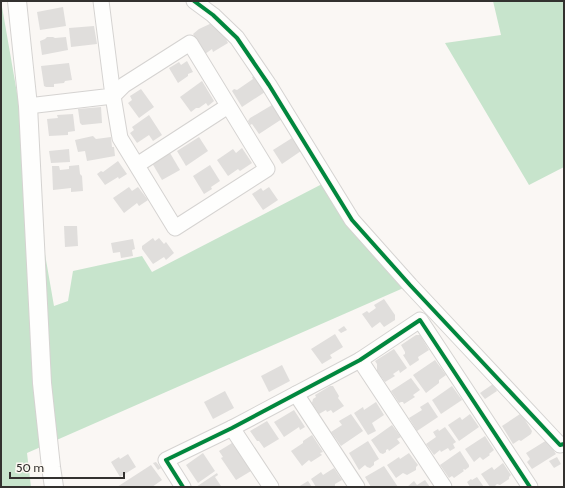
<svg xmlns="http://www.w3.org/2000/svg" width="565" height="488" viewBox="0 0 565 488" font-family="Cabin,sans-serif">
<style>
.forest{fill:#c7e4cc}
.building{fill:#e0dedc}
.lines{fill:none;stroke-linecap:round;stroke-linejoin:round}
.minor-casing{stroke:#d5d3d1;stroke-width:17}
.tertiary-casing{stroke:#d5d3d1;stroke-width:20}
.minor{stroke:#fefefd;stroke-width:15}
.tertiary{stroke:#fefefd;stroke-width:18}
.cycleway-casing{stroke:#fcf8f2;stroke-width:6}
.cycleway{stroke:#00873e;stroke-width:4}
</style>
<rect width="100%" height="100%" fill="#faf7f4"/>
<g class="forest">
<path d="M1,1L54,306L68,301L73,271L142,256L152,272L324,183L408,286L27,453L31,487H1Z"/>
<path d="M493,1H564V167L529,185L445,43L501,35Z"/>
</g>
<g class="building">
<path d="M63,7L66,26L40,30L37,12Z"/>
<path d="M214,22L220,32L222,31L228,43L213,52L212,49L205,54L193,34L199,29Z"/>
<path d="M94,26L97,44L71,47L69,28Z"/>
<path d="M47,37H53L55,38L66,37L68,50L42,55L40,41L45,39Z"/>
<path d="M187,61L193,72L188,74V76L178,83L169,68L179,62L181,65Z"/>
<path d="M69,63L72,80L65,81L64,83L54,84V87H46L44,86L41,66Z"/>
<path d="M256,75L265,92L242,107L232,91L234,89L237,90L253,79L252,77Z"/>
<path d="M202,81L214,101L208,106L206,103L199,108H196L191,112L180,97Z"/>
<path d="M141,89L154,107L139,118L128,103L132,100L130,96Z"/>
<path d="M272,105L282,119L259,134L252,124L250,125L248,121L250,118Z"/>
<path d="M101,107L102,123L82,125L80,123L78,109Z"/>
<path d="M73,114L75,131L68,132V135L49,136L47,119L58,118L57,115Z"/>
<path d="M149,115L162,135L153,141L149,135L137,143L130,133L134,130L132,127Z"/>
<path d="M93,136L96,139L111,137L112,147H114L115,156L87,161L85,151L78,152L75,140Z"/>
<path d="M199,137L208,151L186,166L177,151Z"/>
<path d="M292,138L301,151L282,164L273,150Z"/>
<path d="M242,148L252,163L240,171L238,169L228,176L217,160L233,149L236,153Z"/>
<path d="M69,149L70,162L51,163L49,151Z"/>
<path d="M170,153L180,170L162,180L152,163Z"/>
<path d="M118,161L127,174L119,179L118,177L105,185L97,174L101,171L103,172Z"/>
<path d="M79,165L80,174L82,176L83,191L71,192V188L53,190L52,166H59L60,170L69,169V166Z"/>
<path d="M210,165L220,181L211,187L212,189L204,194L193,176Z"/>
<path d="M129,187L132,191L138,187L148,200L139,206L137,203L124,213L113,198Z"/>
<path d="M269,187L278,200L263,210L252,194L261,188L263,191Z"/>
<path d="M64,226H77L78,246L65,247Z"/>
<path d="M153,238L155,241L159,238L164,244L166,242L174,253L166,260L164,257L153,264L142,249V246Z"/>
<path d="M133,239L135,249L132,250L133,256L121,258L120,252L113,253L111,243Z"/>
<path d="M384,299L395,315V320L384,327L380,322L372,328L362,314L367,311L369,313L376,308L374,305Z"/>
<path d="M344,326L347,330L341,333L338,330Z"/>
<path d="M335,334L343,347L330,355L332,358L322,364L311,349Z"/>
<path d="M416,335H420L429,350L418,357L419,360L410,366L403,355L405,354V352L401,345Z"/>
<path d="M394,349L407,368L400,373L399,370L393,374L395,376L385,382L377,371V364L375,361Z"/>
<path d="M435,360L446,375L439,380V383L426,393L413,375Z"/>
<path d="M282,365L290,381L269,392L261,376Z"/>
<path d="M411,378L420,390L413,395L415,397L404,404L403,402H401L399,403L391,391Z"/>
<path d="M493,384L497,391L485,399L480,393Z"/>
<path d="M330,386H333L339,396L338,398L344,406L333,413L331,410L327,412L326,410L319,414L312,403L313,399L316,397L315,395Z"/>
<path d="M452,386L462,400L441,414L432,400Z"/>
<path d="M225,391L234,408L213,419L204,402Z"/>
<path d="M376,402L384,415L372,423L376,431L368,435L354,413L363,407L364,410Z"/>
<path d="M428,402L438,417L417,431L409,418L422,410L420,407Z"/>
<path d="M294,410L305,427L300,430L299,427L284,437L274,422Z"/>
<path d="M523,412L529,417L525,420L532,431L531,434L521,441L519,440L513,444L502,426Z"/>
<path d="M351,414L363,431L341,446L331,432L342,425L339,421Z"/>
<path d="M470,414L479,427L459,441L448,425L460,417L462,420Z"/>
<path d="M267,421L279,439L264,448L259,441H257L250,431Z"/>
<path d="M392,425L401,437L397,439L400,443L389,451L388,449L386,450V452L383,454L380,453L371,440Z"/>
<path d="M445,427L456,442L453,444L455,448L450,451L448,448L441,452L440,450L434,455L426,444L436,437L433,432L438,429L439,431Z"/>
<path d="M312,435L323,452L320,453L322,455L311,462L309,460L302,466L291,451L303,443V441Z"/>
<path d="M485,436L494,450L489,454L490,455L483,460L480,457L474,462L465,449Z"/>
<path d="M547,440L556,454L532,469L527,462L530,459L526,453Z"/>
<path d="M368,441L379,459L374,462V465L370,468L367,467L365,465L359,470L349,453Z"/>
<path d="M232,443L251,471L236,480L221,458L223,457L219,451Z"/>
<path d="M460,451L469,465V467L465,470L464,469L463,470L464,471L454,478L452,476L449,478L440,465Z"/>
<path d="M203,453L215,471L198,483L186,465Z"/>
<path d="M409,453L418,465L416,467V470L407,475L403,473L396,478L387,465L399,457L400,459Z"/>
<path d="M128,454L136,467L120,477L111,462L119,457L120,459Z"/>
<path d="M557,457L561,464L554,468L549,461Z"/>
<path d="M156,462L161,468L158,470L153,463Z"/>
<path d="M503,463L511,475L509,477V479L500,485L497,484L494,487H490L481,474L492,467L494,470Z"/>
<path d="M151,465L162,480L152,487H117Z"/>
<path d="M384,466L398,487H371L365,477Z"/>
<path d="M334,468L342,480L335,484V487H316L311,479L321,472L323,475Z"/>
<path d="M217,473L218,475L215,477L221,486L196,487Z"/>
<path d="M477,477L484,487H470L467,482L471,479L472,480Z"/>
<path d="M425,480L430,487H407L414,481L417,485Z"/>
<path d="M308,481L312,487H298Z"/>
</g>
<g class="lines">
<g class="minor-casing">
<g id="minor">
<path d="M194,1L213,15L237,38L269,85L352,220L410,285L560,445L564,444"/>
<path d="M190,43L267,169L175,228L120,138L113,96L124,85Z"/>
<path d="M28,106L113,96L101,1"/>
<path d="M137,165L228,106"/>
<path d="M360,360L444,487"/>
<path d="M296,394L357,487"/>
<path d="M232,428L271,487"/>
<path d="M183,487L166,460L232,428L360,360L420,320L530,487"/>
</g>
</g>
<g class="tertiary-casing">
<path id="tertiary" d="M17,1L28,106L42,383L51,467L54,487"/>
</g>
<use href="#minor" class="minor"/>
<use href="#tertiary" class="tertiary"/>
<g class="cycleway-casing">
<g id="cycleway">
<path d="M194,1L213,15L237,38L269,85L352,220L410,285L560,445L564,444"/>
<path d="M183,487L166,460L232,428L360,360L420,320L530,487"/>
</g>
</g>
<use href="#cycleway" class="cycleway"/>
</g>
<rect width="565" height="488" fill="none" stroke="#33312f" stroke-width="4"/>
<path d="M10 472v6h114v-6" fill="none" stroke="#33312f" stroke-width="2"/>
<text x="16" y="472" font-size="12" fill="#33312f" stroke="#fcf8f2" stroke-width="3" paint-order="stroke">50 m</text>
</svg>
